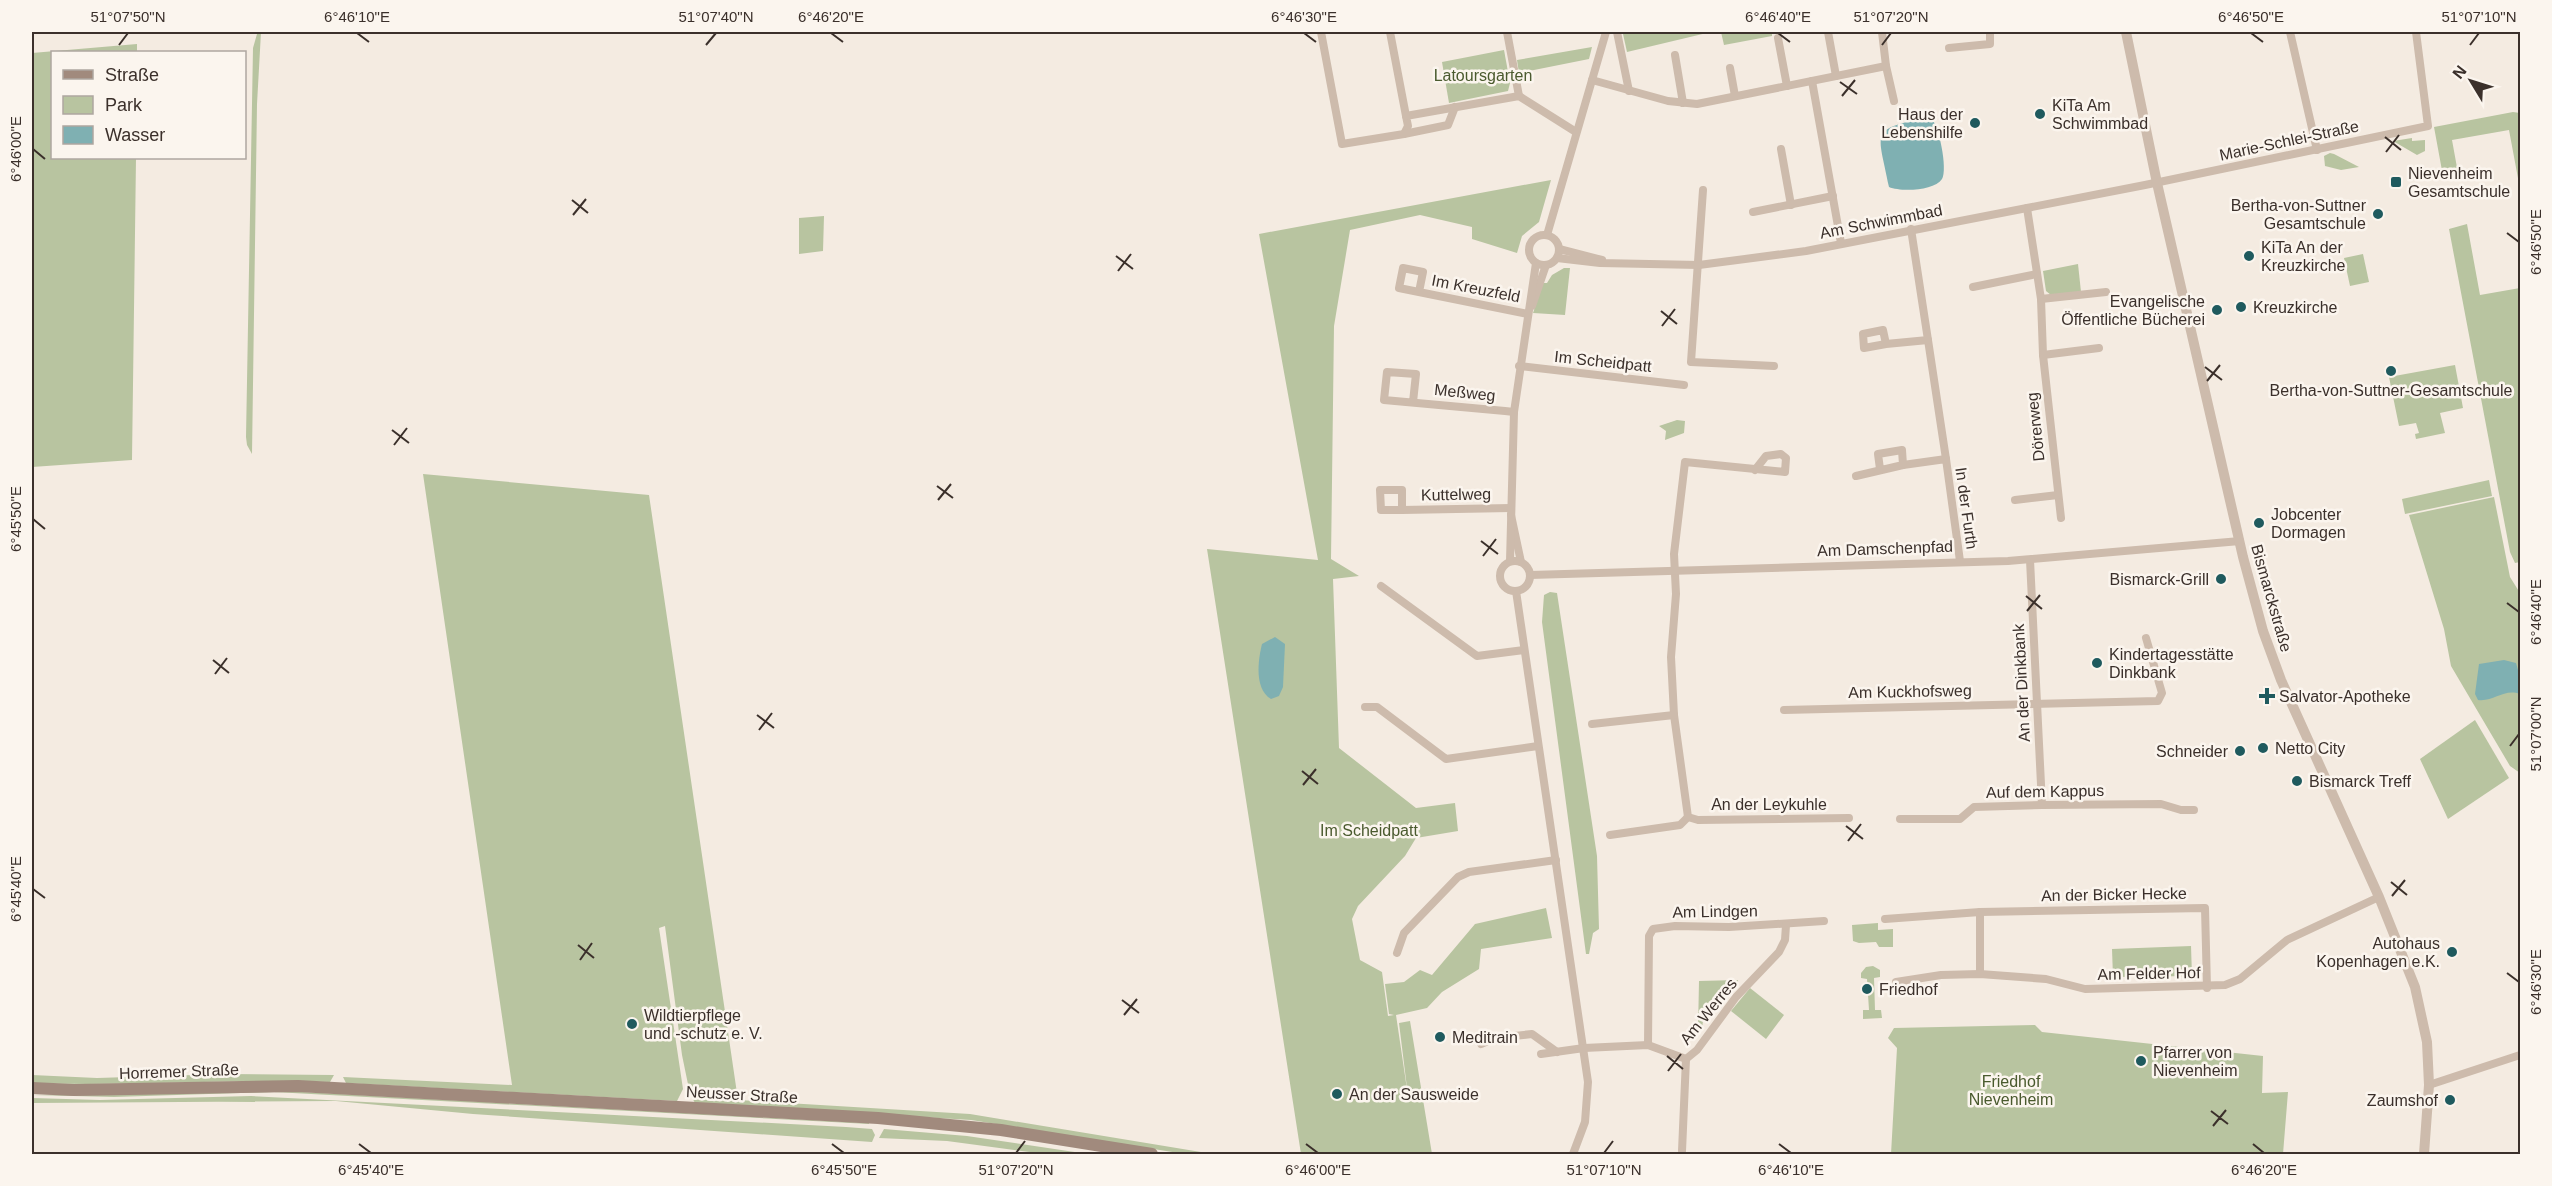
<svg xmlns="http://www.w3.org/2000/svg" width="2552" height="1186" viewBox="0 0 2552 1186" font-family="Arial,sans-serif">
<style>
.green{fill:#b8c4a0}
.water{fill:#7fb0b2}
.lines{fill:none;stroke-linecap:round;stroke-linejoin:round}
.minor{stroke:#cdbbac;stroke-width:8}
.tertiary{stroke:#cdbbac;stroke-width:10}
.secondary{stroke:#a18a7d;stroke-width:12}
.ticks{fill:none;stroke:#3b302b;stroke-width:2}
.poi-dot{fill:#1f5a5e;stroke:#fbf5ee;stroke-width:2}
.labels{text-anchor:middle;stroke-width:5;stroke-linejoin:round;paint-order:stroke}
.park-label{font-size:16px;fill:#4a5a2e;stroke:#fbf5ee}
.poi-label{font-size:16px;fill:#3b302b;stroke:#fbf5ee;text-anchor:start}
.street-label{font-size:16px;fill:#3b302b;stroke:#fbf5ee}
.neatline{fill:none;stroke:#3b302b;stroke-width:2}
.ticks-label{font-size:15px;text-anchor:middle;fill:#3b302b}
</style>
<rect width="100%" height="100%" fill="#f4ebe1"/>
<g class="green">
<path d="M261,32L257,104L252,454L247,445L246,437L253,48L257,34Z"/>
<path d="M1635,32H1711L1627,52L1623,34Z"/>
<path d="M1721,32H1772V36L1724,45Z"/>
<path d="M137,44V52H52V158H136L132,460L32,467V53Z"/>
<path d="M1592,47L1589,59L1519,73L1517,60Z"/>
<path d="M1504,50L1510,83L1508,91L1449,103L1442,62Z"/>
<path d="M2513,112L2520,113V189L2509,130L2452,140L2458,173L2443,176L2434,127Z"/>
<path d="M2412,138V141L2425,140V151L2417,155L2393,141Z"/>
<path d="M2330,153L2334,154L2359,167L2341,170L2325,166L2324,156Z"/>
<path d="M1551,180L1539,222L1522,236L1517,253L1472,239V227L1420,215L1350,230L1334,326L1331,559L1359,576L1333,579L1339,748L1416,808L1455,803L1458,831L1416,838L1405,856L1358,906L1352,919L1360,960L1382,972L1388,1016L1394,1015L1389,1014L1385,984L1404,982L1420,970L1432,975L1475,924L1546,908L1552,938L1481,949L1479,969L1442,992L1427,1008L1396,1015L1408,1096L1399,1023L1410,1021L1432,1154H1301L1207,549L1318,560L1259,234Z"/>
<path d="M824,216L823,251L799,254V218Z"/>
<path d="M2467,224L2480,295L2520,288V562L2515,563L2510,552L2449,229Z"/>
<path d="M2363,254L2369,282L2350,286L2344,258Z"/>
<path d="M2078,264L2081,292L2051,295L2046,291L2043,271Z"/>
<path d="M1564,268H1570L1565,315L1533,313L1543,283H1547L1552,275Z"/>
<path d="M2455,365L2463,408L2440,413L2445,433L2416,439L2415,434L2419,433L2416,423L2399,426L2389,377Z"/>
<path d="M1677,420L1685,421L1684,433L1665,440L1666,431L1659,426Z"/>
<path d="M423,474L649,495L738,1100L970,1114L1213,1154H1185L971,1120L695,1103L690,1094L682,1055L665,926L659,928L683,1089L677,1101L346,1083L343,1077L512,1085Z"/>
<path d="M2489,480L2492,496L2405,514L2402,499Z"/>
<path d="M2494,497L2510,577L2520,593V773L2510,766L2451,666L2444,629L2409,515Z"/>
<path d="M1550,592L1557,593L1597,856L1599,929L1593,933L1589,954H1586L1542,622L1544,595Z"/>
<path d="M2475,720L2509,778L2448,819L2420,759Z"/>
<path d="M1878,923V930L1893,929V947H1879L1876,942L1859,943L1853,941L1852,925Z"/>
<path d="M2191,946L2192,976L2113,977L2112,949Z"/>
<path d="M1873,966L1880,970V977L1874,978L1875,1010H1881L1882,1018L1863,1019V1010H1869L1867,979L1861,978V973L1866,967Z"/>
<path d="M1738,980V985H1731L1703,1020L1702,1031H1698L1699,981Z"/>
<path d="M1750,988L1784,1015L1766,1039L1731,1011Z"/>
<path d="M2035,1025L2042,1032L2263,1056L2262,1093L2288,1092L2283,1154H1891L1897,1048L1888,1038L1894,1028Z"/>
<path d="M226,1074L334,1075L330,1082C230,1078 131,1087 32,1083V1075L97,1078Z"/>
<path d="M285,1091L869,1123V1124L274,1092L114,1097L32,1095Z"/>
<path d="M251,1096L846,1127L872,1129L875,1135L872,1142L473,1114L336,1101L32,1103V1098L100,1100Z"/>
<path d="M884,1129L967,1136L1088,1154H1045L947,1141L879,1138Z"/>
</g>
<g class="water">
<path d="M1930,117C1939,123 1948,170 1942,179C1934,191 1901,192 1889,187C1878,129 1868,130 1930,117Z"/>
<path d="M1275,637L1285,644L1283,687L1279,696L1271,699C1254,689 1258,660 1262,644Z"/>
<path d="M2504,660L2516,663L2520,677V694C2504,688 2494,702 2478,700L2475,694L2479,664Z"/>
</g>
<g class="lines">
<g class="minor">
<path d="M1321,32L1342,144L1404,134L1408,126L1406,116L1519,96L1576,132"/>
<path d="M1390,32L1406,116"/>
<path d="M1507,32L1519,96"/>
<path d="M1617,32L1629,91"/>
<path d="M1828,32L1836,76"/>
<path d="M2290,32L2317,150"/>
<path d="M1778,38L1787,86"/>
<path d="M1949,48L1990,44V33"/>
<path d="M1675,55L1683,103"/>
<path d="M1886,66L1894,101"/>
<path d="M1730,68L1735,96"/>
<path d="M1592,80L1668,101L1697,104L1886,66L1882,32"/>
<path d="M1812,81L1841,243"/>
<path d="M1404,134L1448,125L1455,107"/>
<path d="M1781,149L1791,205"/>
<path d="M1703,190L1691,362L1774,366"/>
<path d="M2027,208L2041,299L2043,355L2061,518"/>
<path d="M1753,212L1833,196"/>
<circle cx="1544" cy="250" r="15"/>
<path d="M1547,235L1606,32"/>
<path d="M1559,249L1602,260"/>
<path d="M1557,258L1600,263L1699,265L1806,251L2145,185L2428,126L2416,32"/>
<path d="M1973,287L2037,274"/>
<path d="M1419,292L1423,272L1403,268L1399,288L1528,314"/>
<path d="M2041,299L2106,292"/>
<path d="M1532,306L1546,265"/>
<path d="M1928,340L1946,459"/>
<path d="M1886,344L1864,348L1863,334L1883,330L1886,344L1928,340L1911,229"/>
<path d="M2043,355L2099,348"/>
<path d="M1519,366L1684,385"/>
<path d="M1413,402L1416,374L1387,372L1384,400L1505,411L1514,412"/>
<path d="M1903,465L1946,459L1960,561"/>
<path d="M1755,470L1766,456L1781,454L1786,458L1785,472L1685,462L1674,554L1676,594L1671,657L1674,715L1688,817L1698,820L1849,818"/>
<path d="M1856,476L1903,465L1902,450L1878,454L1880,469"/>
<path d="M2015,500L2058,495"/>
<path d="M1402,510H1381L1380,490H1402V510L1511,508"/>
<path d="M1511,515L1521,562"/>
<path d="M2030,560L2042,805"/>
<circle cx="1515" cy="576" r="15"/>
<path d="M1510,561L1514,412L1536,263"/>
<path d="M1530,575L2008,561L2240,541"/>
<path d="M1381,586L1477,656L1524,650"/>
<path d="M1516,591L1588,1082L1585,1122L1573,1154"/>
<path d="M1365,707H1377L1446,759L1538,746"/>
<path d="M1784,710L2158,701L2162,693L2146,638"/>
<path d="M1592,724L1674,715"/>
<path d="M1900,819H1960L1974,807L2042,805L2161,804L2181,810H2194"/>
<path d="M1610,835L1680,825L1688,817"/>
<path d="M1980,912V974"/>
<path d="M1885,919L1980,912L2205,908L2207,988"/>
<path d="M1397,953L1404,933L1458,877L1469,872L1556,860"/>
<path d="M1896,982L1941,975L1980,974L2046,979L2085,989L2225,985L2240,979L2287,940L2379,897"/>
<path d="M1481,1044L1495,1038L1532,1034L1557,1052"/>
<path d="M1648,1045L1649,936L1653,929L1675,926L1729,927L1824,921"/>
<path d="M1541,1054L1584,1048L1648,1045L1686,1059"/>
<path d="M1686,1059L1697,1050L1736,997L1779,952L1785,940L1786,925"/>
<path d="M2429,1085L2520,1055"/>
<path d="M1682,1151L1686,1059"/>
</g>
<path class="tertiary" d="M2126,32L2157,183L2243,557L2263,631L2281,680L2379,897L2415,987L2427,1042L2429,1085L2424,1154"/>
<path class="secondary" d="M32,1088L74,1090L298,1086L878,1118L1001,1130L1152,1154"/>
</g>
<path class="ticks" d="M357,33L369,42M831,33L843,42M1304,33L1316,42M1778,33L1790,42M2251,33L2263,42M119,45L128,33M706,45L716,33M1882,45L1891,33M2470,45L2479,33M1840,82L1857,94M1842,96L1855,80M2385,137L2401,150M33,149L45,159M2386,152L2399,135M572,200L588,213M573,215L586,199M2507,233L2519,242M1116,256L1133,269M1118,271L1131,254M1661,311L1677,324M1662,326L1675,309M2205,367L2222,380M2207,381L2220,365M392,430L409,443M394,445L407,428M937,486L953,498M938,500L951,484M33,519L45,529M1481,541L1498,554M1483,556L1496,539M2026,596L2042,609M2507,603L2519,612M2027,611L2040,595M213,660L229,673M215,674L227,658M757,715L774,728M759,730L772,713M2510,746L2519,734M1302,771L1318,784M1303,785L1316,769M1846,826L1863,839M1848,841L1861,824M2391,882L2407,895M33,889L45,898M2392,896L2405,880M578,945L594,958M580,960L592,943M2507,973L2519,982M1122,1000L1139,1013M1124,1015L1137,999M1667,1056L1683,1069M1668,1071L1681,1054M2211,1111L2228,1124M2213,1126L2226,1110M359,1144L371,1153M832,1144L844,1153M1306,1144L1318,1153M1779,1144L1791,1153M2253,1144L2264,1153M1016,1153L1025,1141M1604,1153L1613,1141"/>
<g class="poi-dot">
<circle cx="2040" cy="114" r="6"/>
<circle cx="1975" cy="123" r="6"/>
<rect x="2390" y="176" width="12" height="12" rx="3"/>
<circle cx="2378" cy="214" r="6"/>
<circle cx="2249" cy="256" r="6"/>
<circle cx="2241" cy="307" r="6"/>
<circle cx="2217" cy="310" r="6"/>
<circle cx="2391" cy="371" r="6"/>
<circle cx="2259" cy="523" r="6"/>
<circle cx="2221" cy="579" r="6"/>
<circle cx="2097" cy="663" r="6"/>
<path d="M2264 687h6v6h6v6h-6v6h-6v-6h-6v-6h6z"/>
<circle cx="2263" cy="748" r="6"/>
<circle cx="2240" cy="751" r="6"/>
<circle cx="2297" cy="781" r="6"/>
<circle cx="2452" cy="952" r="6"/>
<circle cx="1867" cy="989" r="6"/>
<circle cx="632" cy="1024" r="6"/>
<circle cx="1440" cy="1037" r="6"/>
<circle cx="2141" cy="1061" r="6"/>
<circle cx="1337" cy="1094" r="6"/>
<circle cx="2450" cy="1100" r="6"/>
</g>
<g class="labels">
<g class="park-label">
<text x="1483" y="81">Latoursgarten</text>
<text x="1369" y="836">Im Scheidpatt</text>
<text x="2011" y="1087">Friedhof<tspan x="2011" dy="18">Nievenheim</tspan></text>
</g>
<g class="poi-label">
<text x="2052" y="111">KiTa Am<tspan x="2052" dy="18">Schwimmbad</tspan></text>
<text x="1963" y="120" text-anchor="end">Haus der<tspan x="1963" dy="18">Lebenshilfe</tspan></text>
<text x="2408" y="179">Nievenheim<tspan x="2408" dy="18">Gesamtschule</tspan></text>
<text x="2366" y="211" text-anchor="end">Bertha-von-Suttner<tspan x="2366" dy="18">Gesamtschule</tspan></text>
<text x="2261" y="253">KiTa An der<tspan x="2261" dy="18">Kreuzkirche</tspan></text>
<text x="2205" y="307" text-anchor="end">Evangelische<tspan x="2205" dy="18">Öffentliche Bücherei</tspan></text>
<text x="2253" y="313">Kreuzkirche</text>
<text x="2391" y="396" text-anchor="middle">Bertha-von-Suttner-Gesamtschule</text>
<text x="2271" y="520">Jobcenter<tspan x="2271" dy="18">Dormagen</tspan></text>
<text x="2209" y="585" text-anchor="end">Bismarck-Grill</text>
<text x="2109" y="660">Kindertagesstätte<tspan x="2109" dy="18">Dinkbank</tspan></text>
<text x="2279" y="702">Salvator-Apotheke</text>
<text x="2275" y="754">Netto City</text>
<text x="2228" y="757" text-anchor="end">Schneider</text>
<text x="2309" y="787">Bismarck Treff</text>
<text x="2440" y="949" text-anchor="end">Autohaus<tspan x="2440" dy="18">Kopenhagen e.K.</tspan></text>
<text x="1879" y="995">Friedhof</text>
<text x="644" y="1021">Wildtierpflege<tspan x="644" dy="18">und -schutz e. V.</tspan></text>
<text x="1452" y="1043">Meditrain</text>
<text x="2153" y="1058">Pfarrer von<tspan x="2153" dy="18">Nievenheim</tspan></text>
<text x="1349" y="1100">An der Sausweide</text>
<text x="2438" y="1106" text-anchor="end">Zaumshof</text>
</g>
<g class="street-label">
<text transform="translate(2289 140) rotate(-12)" y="6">Marie-Schlei-Straße</text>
<text transform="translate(1881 221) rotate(-11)" y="6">Am Schwimmbad</text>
<text transform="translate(1476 288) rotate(11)" y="6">Im Kreuzfeld</text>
<text transform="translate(1603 361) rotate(6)" y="6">Im Scheidpatt</text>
<text transform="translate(1465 392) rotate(6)" y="6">Meßweg</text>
<text transform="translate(2035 427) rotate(-96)" y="6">Dörerweg</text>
<text transform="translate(1456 494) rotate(-1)" y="6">Kuttelweg</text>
<text transform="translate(1967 508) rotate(82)" y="6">In der Furth</text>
<text transform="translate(1885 548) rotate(-2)" y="6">Am Damschenpfad</text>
<text transform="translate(2272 598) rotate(74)" y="6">Bismarckstraße</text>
<text transform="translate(2021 683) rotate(-93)" y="6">An der Dinkbank</text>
<text transform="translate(1910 691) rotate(-1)" y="6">Am Kuckhofsweg</text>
<text transform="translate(2045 791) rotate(-1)" y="6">Auf dem Kappus</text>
<text x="1769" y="810">An der Leykuhle</text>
<text transform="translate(2114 894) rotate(-1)" y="6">An der Bicker Hecke</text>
<text transform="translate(1715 911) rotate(-1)" y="6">Am Lindgen</text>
<text transform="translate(2149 973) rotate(-1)" y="6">Am Felder Hof</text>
<text transform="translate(1708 1011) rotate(-51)" y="6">Am Werres</text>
<text transform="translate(179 1071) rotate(-2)" y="6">Horremer Straße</text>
<text transform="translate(742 1094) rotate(3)" y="6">Neusser Straße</text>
</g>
</g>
<rect width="2552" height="1186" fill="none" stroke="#fbf5ee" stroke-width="66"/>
<rect x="51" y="51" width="195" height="108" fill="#fbf5ee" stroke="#aea6a0" stroke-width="1.5"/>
<rect x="63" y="70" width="30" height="9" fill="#a18a7d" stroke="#aea6a0" stroke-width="1.5"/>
<text x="105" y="81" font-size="18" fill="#3b302b">Straße</text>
<rect x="63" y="96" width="30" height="18" fill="#b8c4a0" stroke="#aea6a0" stroke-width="1.5"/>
<text x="105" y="111" font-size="18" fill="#3b302b">Park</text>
<rect x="63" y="126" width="30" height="18" fill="#7fb0b2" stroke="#aea6a0" stroke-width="1.5"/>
<text x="105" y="141" font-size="18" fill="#3b302b">Wasser</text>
<g transform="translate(2471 81) rotate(308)" stroke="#fbf5ee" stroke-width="4.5" paint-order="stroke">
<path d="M0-4.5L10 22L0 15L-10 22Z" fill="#3b302b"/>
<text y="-9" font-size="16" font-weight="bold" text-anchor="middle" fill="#3b302b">N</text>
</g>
<rect x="33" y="33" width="2486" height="1120" class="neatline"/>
<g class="ticks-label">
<text x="128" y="22">51°07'50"N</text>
<text x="357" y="22">6°46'10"E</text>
<text x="716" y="22">51°07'40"N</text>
<text x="831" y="22">6°46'20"E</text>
<text x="1304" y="22">6°46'30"E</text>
<text x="1778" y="22">6°46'40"E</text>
<text x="1891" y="22">51°07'20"N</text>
<text x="2251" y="22">6°46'50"E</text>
<text x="2479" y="22">51°07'10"N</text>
<text transform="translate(16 149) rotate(-90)" y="5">6°46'00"E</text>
<text transform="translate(2536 242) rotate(-90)" y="5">6°46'50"E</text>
<text transform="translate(16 519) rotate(-90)" y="5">6°45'50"E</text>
<text transform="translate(2536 612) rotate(-90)" y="5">6°46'40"E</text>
<text transform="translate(2536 734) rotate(-90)" y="5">51°07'00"N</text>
<text transform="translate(16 889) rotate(-90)" y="5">6°45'40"E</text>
<text transform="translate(2536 982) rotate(-90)" y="5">6°46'30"E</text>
<text x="371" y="1175">6°45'40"E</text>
<text x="844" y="1175">6°45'50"E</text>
<text x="1016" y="1175">51°07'20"N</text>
<text x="1318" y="1175">6°46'00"E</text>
<text x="1604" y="1175">51°07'10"N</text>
<text x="1791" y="1175">6°46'10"E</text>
<text x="2264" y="1175">6°46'20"E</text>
</g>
</svg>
